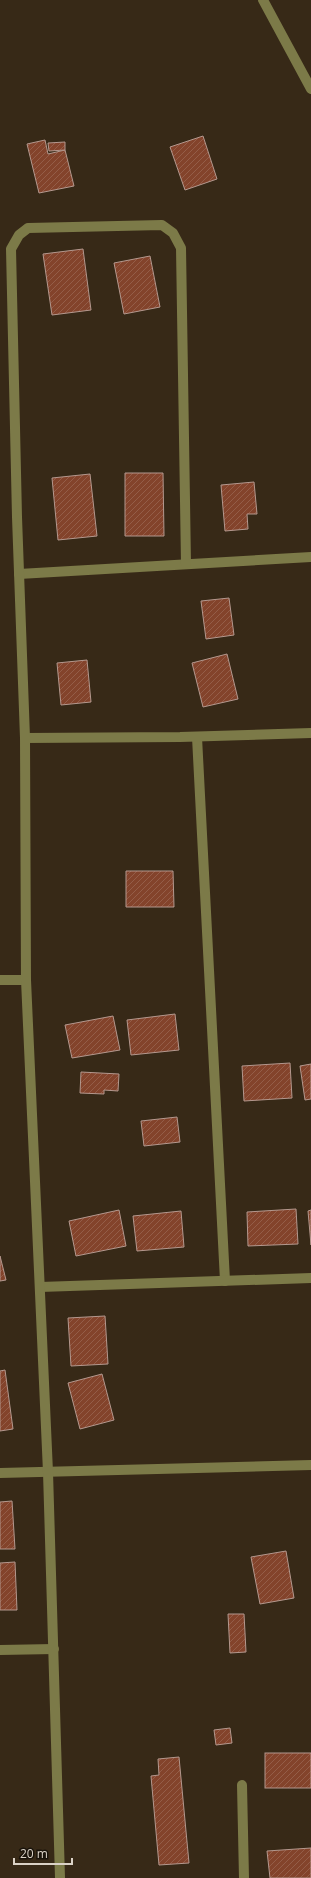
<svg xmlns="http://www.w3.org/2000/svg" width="311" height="1878" viewBox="0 0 311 1878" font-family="'Open Sans',sans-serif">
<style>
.building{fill:url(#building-hatch);stroke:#b4988e}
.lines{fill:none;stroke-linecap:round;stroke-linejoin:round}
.minor{stroke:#7c7a48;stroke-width:10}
</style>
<defs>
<pattern id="building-hatch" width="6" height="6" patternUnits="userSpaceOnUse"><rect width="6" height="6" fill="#83432b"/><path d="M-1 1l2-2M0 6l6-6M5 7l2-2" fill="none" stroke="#945d48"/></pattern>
</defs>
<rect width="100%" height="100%" fill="#372917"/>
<g class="building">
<path d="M203,136L217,179L185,190L170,147Z"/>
<path d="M45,140L48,154L65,150L74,186L39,193L27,144Z"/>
<path d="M65,142V150L49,151L48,143Z"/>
<path d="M83,249L91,310L52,315L43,254Z"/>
<path d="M150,256L160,307L124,314L114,263Z"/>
<path d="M125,473H163L164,536H125Z"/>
<path d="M90,474L97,536L58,540L52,478Z"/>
<path d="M254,482L257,514H247L248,529L225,531L221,485Z"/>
<path d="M229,598L234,635L206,639L201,601Z"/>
<path d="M227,654L238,699L203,707L192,663Z"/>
<path d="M87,660L91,702L61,705L57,663Z"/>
<path d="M126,871H173L174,907H126Z"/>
<path d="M175,1014L179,1050L131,1055L127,1020Z"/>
<path d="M113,1016L120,1050L72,1058L65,1025Z"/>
<path d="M290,1063L292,1098L244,1101L242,1066Z"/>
<path d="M311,1064V1099L305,1100L300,1066Z"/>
<path d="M81,1072L119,1074L118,1091L104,1090V1094L80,1093Z"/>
<path d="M177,1117L180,1142L144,1146L141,1121Z"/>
<path d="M296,1209L298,1244L248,1246L247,1212Z"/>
<path d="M119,1210L126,1246L76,1256L69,1221Z"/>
<path d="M311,1210V1245L308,1211Z"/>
<path d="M181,1211L184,1247L137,1251L133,1216Z"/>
<path d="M0,1256L6,1280L0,1281Z"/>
<path d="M105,1316L108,1364L71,1366L68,1318Z"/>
<path d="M5,1370L13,1429L0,1431V1371Z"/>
<path d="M102,1374L114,1420L80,1429L68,1383Z"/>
<path d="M12,1501L15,1549H0V1502Z"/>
<path d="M286,1551L294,1598L260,1604L251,1557Z"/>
<path d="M15,1562L17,1610H0V1563Z"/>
<path d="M228,1614H244L246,1652L230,1653Z"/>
<path d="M230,1728L232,1743L216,1745L214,1730Z"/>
<rect x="265" y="1753" width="46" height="35"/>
<path d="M179,1757L189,1863L159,1865L151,1776L159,1775L158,1759Z"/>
<path d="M311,1848V1878H270L267,1851Z"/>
</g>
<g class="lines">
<g class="minor">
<path d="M263,0L311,89"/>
<path d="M19,574L311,557"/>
<path d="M197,737L225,1281"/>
<path d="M25,738L180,737L311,733"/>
<path d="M0,980H26"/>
<path d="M40,1287L311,1278"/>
<path d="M0,1473L311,1465"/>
<path d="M0,1650L54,1649"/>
<path d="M242,1785L244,1878"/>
<path d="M60,1878L48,1472L26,980L25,738L17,517L11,249L19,235L28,228L162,225L173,233L181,248L186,564"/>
</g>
</g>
<path d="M14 1858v6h58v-6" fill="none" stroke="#dbd2c7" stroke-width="2"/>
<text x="20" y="1858" font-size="12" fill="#dbd2c7" stroke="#19130b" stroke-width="3" paint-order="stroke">20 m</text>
</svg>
